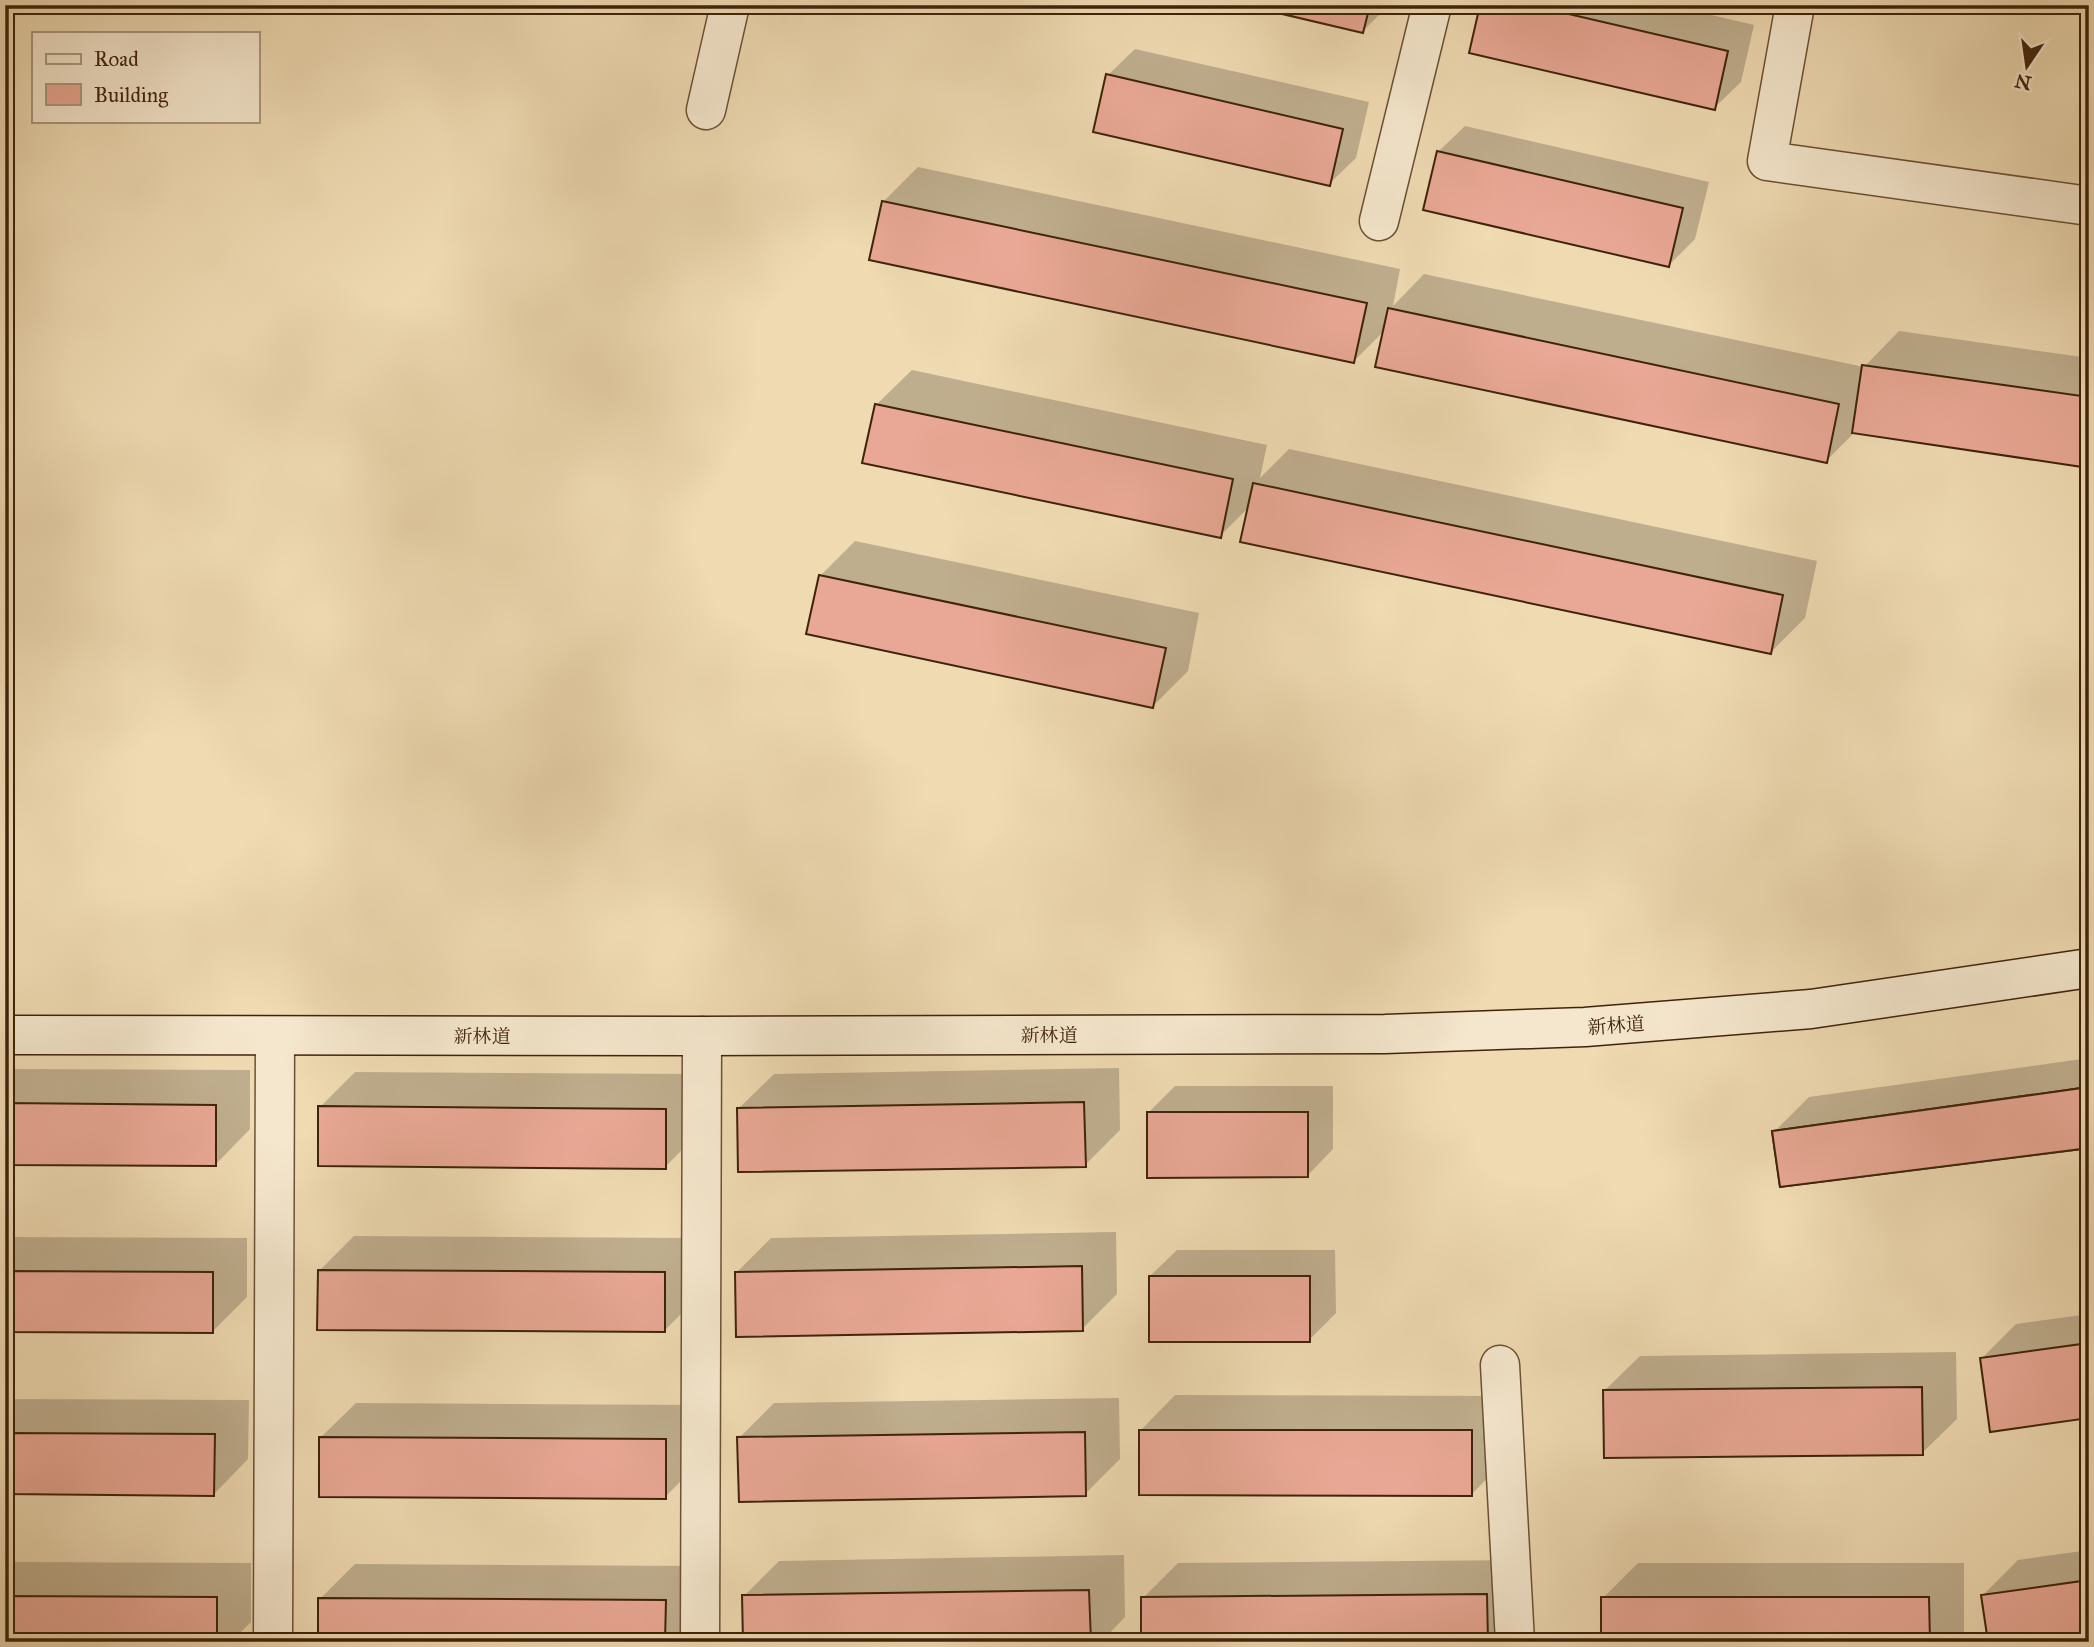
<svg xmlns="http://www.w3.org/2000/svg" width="2094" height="1647" viewBox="0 0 2094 1647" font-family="'IM FELL Great Primer','Noto Serif SC',serif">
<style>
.shadow{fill:#0003}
.building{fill:#e9a895;stroke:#3f230a;stroke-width:2}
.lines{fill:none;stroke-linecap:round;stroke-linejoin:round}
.street-casing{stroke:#6b5134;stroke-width:41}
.secondary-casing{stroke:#3f230a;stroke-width:41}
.street{stroke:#f5e7cd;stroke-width:38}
.secondary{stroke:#f5e7cd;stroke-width:38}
.labels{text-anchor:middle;stroke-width:5;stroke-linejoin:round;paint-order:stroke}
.street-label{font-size:19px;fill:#3f230a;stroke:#f5e7cd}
</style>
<rect width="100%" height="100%" fill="#efdab2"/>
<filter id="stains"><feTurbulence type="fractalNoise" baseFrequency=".00286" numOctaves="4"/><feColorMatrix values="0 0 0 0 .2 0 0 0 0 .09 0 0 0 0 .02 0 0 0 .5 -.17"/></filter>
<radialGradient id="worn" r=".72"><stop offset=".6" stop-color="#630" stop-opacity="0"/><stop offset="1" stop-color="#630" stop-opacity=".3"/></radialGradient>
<g class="shadow">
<path d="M1252,5H1389L1363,31Z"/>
<path d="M1482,5H1669L1754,25L1741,82L1714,108Z"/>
<path d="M1135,49L1369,102L1356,158L1329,184L1108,75Z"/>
<path d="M1465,126L1709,182L1695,239L1669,265L1438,152Z"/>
<path d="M918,167L1400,269L1393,306L1424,274L1864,367L1899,331L2089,358V466L1855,432L1826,461L1385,330L1354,361L883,202Z"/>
<path d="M912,370L1267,445L1260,478L1289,449L1817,561L1805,618L1770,653L1249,507L1220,536L877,404Z"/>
<path d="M855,541L1199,613L1188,671L1153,706L820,576Z"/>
<path d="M2089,1058V1147L1774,1132L1809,1097Z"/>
<path d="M1119,1068L1120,1130L1085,1165L739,1108L774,1074Z"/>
<path d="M5,1069L250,1070V1129L216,1164L5,1163Z"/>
<path d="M355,1072L700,1074V1132L665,1167L320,1107Z"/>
<path d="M1175,1086H1333V1149L1307,1176L1149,1112Z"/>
<path d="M1116,1232L1117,1294L1082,1329L736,1273L771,1238Z"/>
<path d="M354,1236L699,1238V1296L664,1331L319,1271Z"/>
<path d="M5,1237L247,1238V1297L212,1332L5,1331Z"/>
<path d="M1177,1250H1335L1336,1313L1309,1340L1150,1276Z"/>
<path d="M2089,1314V1416L1981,1359L2016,1324Z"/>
<path d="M1956,1352L1957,1419L1922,1453L1605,1390L1640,1356Z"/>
<path d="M1175,1395L1506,1396V1459L1472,1494L1141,1430Z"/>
<path d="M1119,1398L1120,1459L1085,1494L739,1438L774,1403Z"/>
<path d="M5,1399L249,1400L248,1459L214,1494L5,1493Z"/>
<path d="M356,1403L701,1405L700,1462L665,1497L321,1437Z"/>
<path d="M2089,1550V1642L1983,1595L2018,1560Z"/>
<path d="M1124,1555L1125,1617L1101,1642H745L744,1596L779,1561Z"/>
<path d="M1522,1560L1502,1642H1143V1598L1178,1563Z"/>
<path d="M5,1562L251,1563V1622L231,1642H5Z"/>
<path d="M1638,1563H1964V1634L1956,1642H1603V1598Z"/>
<path d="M355,1564L700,1566L681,1642H319L320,1599Z"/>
</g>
<g class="building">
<path d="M1244,5H1370L1363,33Z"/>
<path d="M1480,5H1530L1728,51L1715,110L1469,53Z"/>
<path d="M1106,74L1343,129L1330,186L1093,132Z"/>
<path d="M1437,151L1683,208L1669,267L1423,210Z"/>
<path d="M882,201L1367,303L1354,363L869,260Z"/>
<path d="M1388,308L1839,404L1827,463L1375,367Z"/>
<path d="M1862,365L2089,397V468L1852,433Z"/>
<path d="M875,404L1233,479L1221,538L862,463Z"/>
<path d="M1253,483L1783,595L1771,654L1240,542Z"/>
<path d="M819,575L1166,648L1153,708L806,634Z"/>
<path d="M2089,1087V1148L1780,1187L1772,1131Z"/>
<path d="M2089,1087V1148L1780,1187L1772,1131Z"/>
<path d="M1084,1102L1086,1167L738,1172L737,1108Z"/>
<path d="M5,1103L216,1105V1166L5,1165Z"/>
<path d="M318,1106L666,1109V1169L318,1166Z"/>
<path d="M1147,1112H1308V1177L1147,1178Z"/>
<path d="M1082,1266L1083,1331L736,1337L735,1272Z"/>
<path d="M318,1270L665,1272V1332L317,1330Z"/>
<path d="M5,1271L213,1272V1333L5,1332Z"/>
<rect x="1149" y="1276" width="161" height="66"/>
<path d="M2089,1343V1418L1990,1432L1980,1358Z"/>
<path d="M1922,1387L1923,1455L1604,1458L1603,1390Z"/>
<path d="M1139,1430H1472V1496L1139,1495Z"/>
<path d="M1085,1432L1086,1496L739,1502L737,1437Z"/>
<path d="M5,1433L215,1434L214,1496L5,1494Z"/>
<path d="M319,1437L666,1439V1499L319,1497Z"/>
<path d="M2089,1580V1642H1988L1981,1595Z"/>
<path d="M1089,1590L1091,1642H743L742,1595Z"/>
<path d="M1487,1594L1488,1642H1141V1597Z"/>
<path d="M5,1596L217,1597V1642H5Z"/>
<path d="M1601,1597H1929L1930,1642H1601Z"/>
<path d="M318,1598L666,1600L665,1642H318Z"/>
</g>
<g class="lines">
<g class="street-casing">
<g id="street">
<path d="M1795,5L1767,161L2089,206"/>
<path d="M706,110L730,5"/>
<path d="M1379,221L1432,5"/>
<path d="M1500,1365L1515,1642"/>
<path d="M273,1642L275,1036"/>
<path d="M700,1642L702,1036"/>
</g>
</g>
<g class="secondary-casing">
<path id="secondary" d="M5,1035L702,1036L1385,1034L1585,1027L1811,1009L2089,968"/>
</g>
<use href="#street" class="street"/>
<use href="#secondary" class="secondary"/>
</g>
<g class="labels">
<g class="street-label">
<text transform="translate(1616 1025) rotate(-4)" y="7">新林道</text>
<text x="1049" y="1042">新林道</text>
<text x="482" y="1043">新林道</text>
</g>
</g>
<rect width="2094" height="1647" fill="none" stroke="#efdab2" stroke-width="28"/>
<rect x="7" y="7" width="2080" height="1633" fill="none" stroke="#3f230a" stroke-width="3.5"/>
<rect x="14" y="14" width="2066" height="1619" fill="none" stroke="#3f230a" stroke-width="2"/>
<rect x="32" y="32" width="228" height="91" fill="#f5e7cd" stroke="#ac997f" stroke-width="2"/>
<rect x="46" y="54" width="35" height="10" fill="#f5e7cd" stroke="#ac997f" stroke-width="2"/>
<text x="94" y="66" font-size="21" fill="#3f230a">Road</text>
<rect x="46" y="84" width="35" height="21" fill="#e9a895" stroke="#ac997f" stroke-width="2"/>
<text x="94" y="102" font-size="21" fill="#3f230a">Building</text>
<g transform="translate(2027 66) rotate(193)" stroke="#f5e7cd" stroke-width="5" paint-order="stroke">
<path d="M0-5L12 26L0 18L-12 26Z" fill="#3f230a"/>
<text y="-10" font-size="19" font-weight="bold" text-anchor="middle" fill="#3f230a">N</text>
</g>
<rect width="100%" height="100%" filter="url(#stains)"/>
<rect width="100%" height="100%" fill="url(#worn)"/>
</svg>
